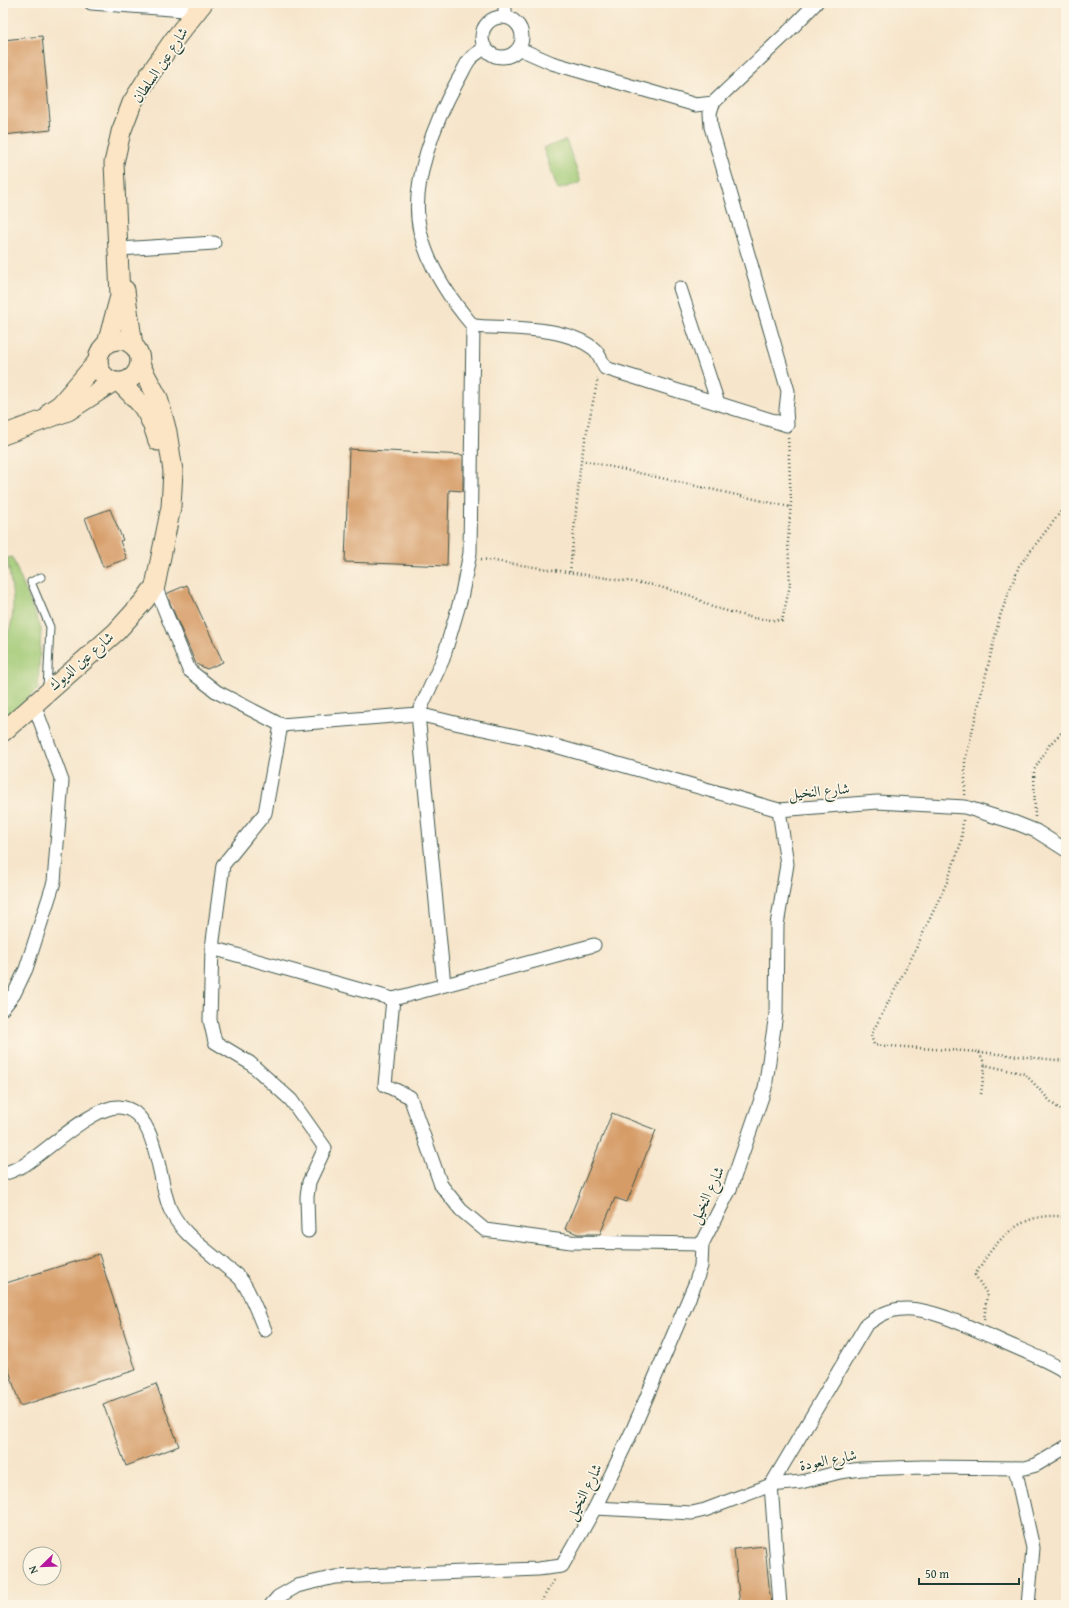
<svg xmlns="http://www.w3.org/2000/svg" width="1069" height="1608" viewBox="0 0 1069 1608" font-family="'Gentium Book Plus',Amiri,serif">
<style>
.green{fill:#a0c975;stroke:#608354}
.building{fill:#d69c68}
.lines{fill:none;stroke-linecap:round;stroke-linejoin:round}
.lane-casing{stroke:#3f564b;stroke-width:9}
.street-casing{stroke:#3f564b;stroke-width:15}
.secondary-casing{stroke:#3f564b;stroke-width:21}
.path{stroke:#3f564b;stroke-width:2.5;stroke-dasharray:1 3;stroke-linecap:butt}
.lane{stroke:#fff;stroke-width:7}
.street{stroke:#fff;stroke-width:13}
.secondary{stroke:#fce5c4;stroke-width:19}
.labels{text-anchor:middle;stroke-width:3.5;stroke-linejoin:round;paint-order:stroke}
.street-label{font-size:15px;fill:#1f3d34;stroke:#fcf5e5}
</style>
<rect width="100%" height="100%" fill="#fcf5e5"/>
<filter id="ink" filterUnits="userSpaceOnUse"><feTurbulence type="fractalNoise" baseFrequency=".025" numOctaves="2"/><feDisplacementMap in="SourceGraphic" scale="8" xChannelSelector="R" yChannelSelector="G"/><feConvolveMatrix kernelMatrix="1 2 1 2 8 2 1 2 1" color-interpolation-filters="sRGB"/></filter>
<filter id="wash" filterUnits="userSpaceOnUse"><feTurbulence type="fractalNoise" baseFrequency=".012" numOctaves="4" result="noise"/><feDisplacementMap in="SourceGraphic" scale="16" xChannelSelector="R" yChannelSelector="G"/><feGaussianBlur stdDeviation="0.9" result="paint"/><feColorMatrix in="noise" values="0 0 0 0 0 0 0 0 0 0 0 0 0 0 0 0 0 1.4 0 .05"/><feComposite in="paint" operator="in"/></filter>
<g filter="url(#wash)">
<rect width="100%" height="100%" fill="#f6e5cb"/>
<g class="green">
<path d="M566,140L581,182L558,190L543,148Z"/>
<path d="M12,557L41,629L38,689L3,721V643C20,617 11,586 7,558Z"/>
</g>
<g id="blocks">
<g class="building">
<path d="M42,36L51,130L3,135V40Z"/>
<path d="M349,449L463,455V491L449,490L447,566L345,562Z"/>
<path d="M110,509L123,540L120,541L127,559L103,567L85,518Z"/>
<path d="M187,585L223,662L207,669L196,664L167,596L168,593Z"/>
<path d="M612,1113L656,1130L627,1202L615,1198L600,1234H578L565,1229Z"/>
<path d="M99,1254L136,1370L20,1406L3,1351V1284Z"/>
<path d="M156,1384L179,1446L126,1466L103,1404Z"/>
<path d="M765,1546L771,1605H740L734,1549Z"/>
</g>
</g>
</g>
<g filter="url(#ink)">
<use href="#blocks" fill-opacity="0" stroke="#3f564b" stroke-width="1"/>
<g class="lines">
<g class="lane-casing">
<path id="lane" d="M41,577L31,582L50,627L47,689"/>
</g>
<g class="street-casing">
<g id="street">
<path d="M91,3L198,11"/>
<path d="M505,3V17"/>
<circle cx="502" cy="37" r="20"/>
<path d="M520,49L552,63L696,105L713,103L786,34L816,3"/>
<path d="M119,249L214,243"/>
<path d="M680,288L718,403"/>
<path d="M473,326C509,329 564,325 594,349C599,353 602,362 605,368L787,425L786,410L788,391L711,127L710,113L713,103"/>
<path d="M155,586L189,670L217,692L281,725L418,714L459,724L531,739L779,810"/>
<path d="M281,725L265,813L223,865L212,948L393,999"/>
<path d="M594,945L393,999L385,1085L410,1097L441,1185L461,1210L485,1230L571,1242L702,1244"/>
<path d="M212,948L210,1020L215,1042L250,1063L291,1100L325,1148L309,1182L307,1197L308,1231"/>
<path d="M444,985L418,714L443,659L461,598L470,553L473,326C450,299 428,266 420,231C409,185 436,119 458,80C462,74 465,65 470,59C474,55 480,51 485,48"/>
<path d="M3,1008L14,994L26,969L54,882L62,781L34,704"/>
<path d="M3,1174C12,1171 23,1167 30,1161C51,1147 94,1106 119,1107C158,1109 158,1182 170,1209C182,1235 205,1248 226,1267C231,1271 238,1275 242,1281C251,1293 258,1315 265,1330"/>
<path d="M1015,1468L1033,1548L1028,1605"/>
<path d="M595,1508L692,1513L705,1510L771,1485L801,1482L840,1472L861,1469L923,1467L1025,1468L1036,1465L1066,1447"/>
<path d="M271,1605L278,1597L297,1586L335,1577L538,1569L562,1566L595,1508L633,1429L695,1284L701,1266L702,1244L730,1189L765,1088L776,1014L777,925L787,864L779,810L877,802L965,807L1016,823L1036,831L1066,850"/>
<path d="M780,1605L771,1485L866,1325C878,1316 889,1309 904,1309C930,1307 973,1329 997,1339C1020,1350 1044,1358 1066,1372"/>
</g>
</g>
<g class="secondary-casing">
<g id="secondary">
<path d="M125,290L133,345"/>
<circle cx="119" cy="361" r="21"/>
<path d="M107,344L120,296L114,163L121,132L132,103L150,74L173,41L203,3"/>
<path d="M120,383C143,405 149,411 158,441"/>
<path d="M51,411L60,405L98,361"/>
<path d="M3,435L68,411L113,382"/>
<path d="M3,732L116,632L144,601L155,586L171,507L173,471L167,432L158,398L140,365"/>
</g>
</g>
<g class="path">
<path d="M581,460L790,507"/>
<path d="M481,559L653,585L692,596L712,607L753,618L782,621L790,585L788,542L791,502L788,436"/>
<path d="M570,572L581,460L598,378"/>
<path d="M965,795V761L1000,616L1019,566L1066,505"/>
<path d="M1035,817L1034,770L1050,744L1066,728"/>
<path d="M963,820L961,843L947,882L911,959L871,1035L874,1045L979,1052L985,1065L1025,1074L1053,1104L1066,1114"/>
<path d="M979,1052L1066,1061"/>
<path d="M981,1094L985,1065"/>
<path d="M984,1320L987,1294L975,1275C996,1239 1021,1210 1066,1217"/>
<path d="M539,1605L554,1580"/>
</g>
<use href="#lane" class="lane"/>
<use href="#street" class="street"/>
<use href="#secondary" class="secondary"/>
</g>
</g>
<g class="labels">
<g class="street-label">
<text transform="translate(160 65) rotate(-56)" y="5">شارع عين السلطان</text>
<text transform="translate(81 661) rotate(-41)" y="5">شارع عين الديوك</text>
<text transform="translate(819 791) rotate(-5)" y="5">شارع النخيل</text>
<text transform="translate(707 1195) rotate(-65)" y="5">شارع النخيل</text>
<text transform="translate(828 1460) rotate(-11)" y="5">شارع العودة</text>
<text transform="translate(584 1492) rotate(-63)" y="5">شارع النخيل</text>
</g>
</g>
<rect width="1069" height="1608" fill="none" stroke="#fcf5e5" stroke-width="16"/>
<g transform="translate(42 1566) rotate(247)"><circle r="19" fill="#fcf5e5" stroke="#a4ab9e"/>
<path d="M0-3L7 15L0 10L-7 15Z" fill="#b5179e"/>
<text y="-6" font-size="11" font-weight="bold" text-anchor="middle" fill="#1f3d34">N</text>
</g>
<path d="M919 1578v6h100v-6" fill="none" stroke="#1f3d34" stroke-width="2"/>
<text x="925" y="1578" font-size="12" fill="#1f3d34" stroke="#fcf5e5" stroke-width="3" paint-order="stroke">50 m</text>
</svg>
